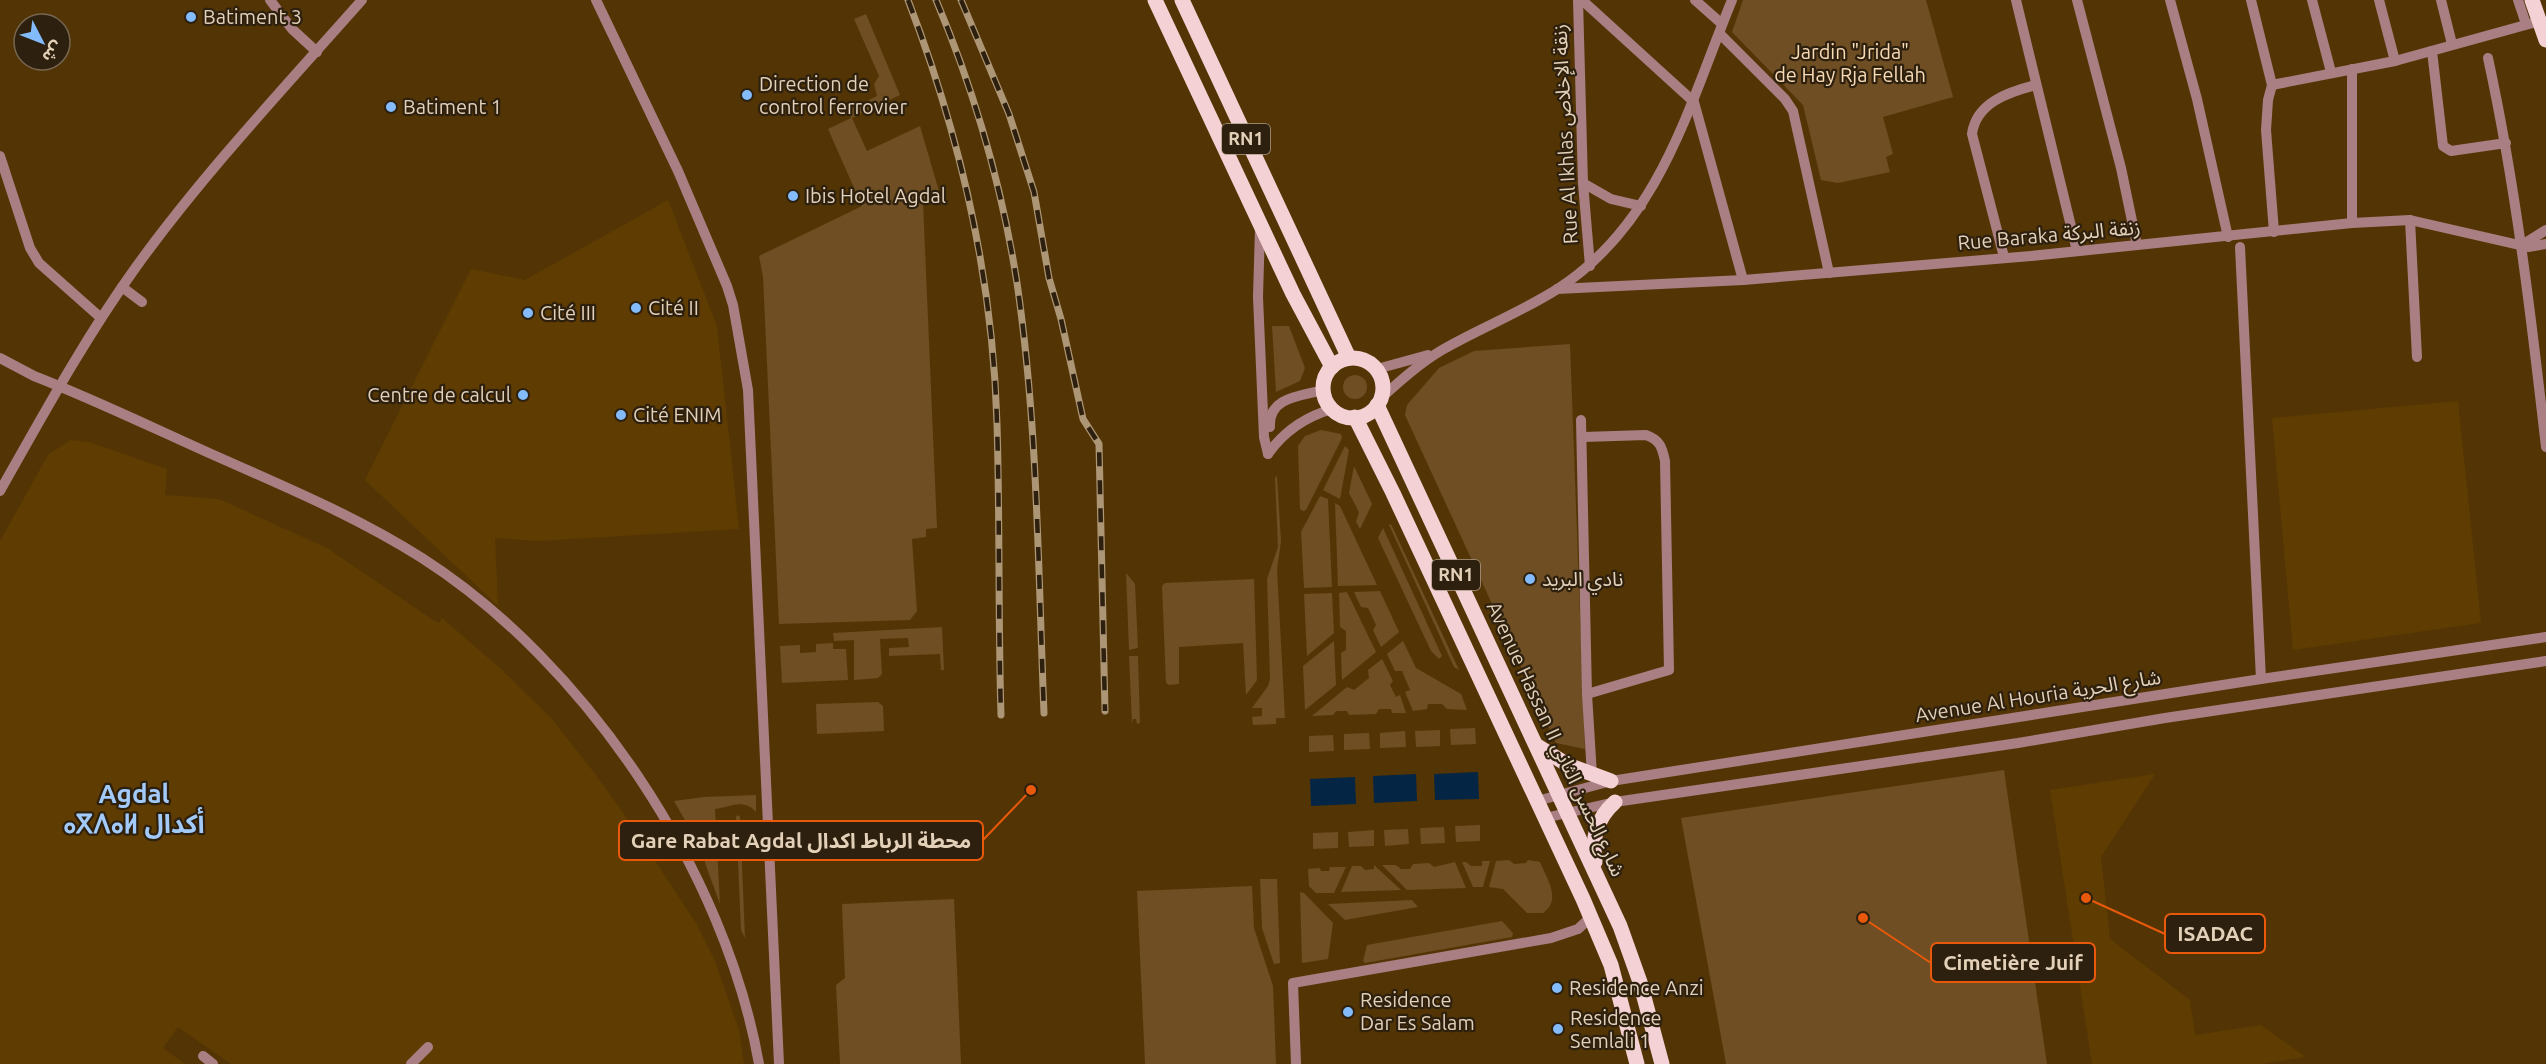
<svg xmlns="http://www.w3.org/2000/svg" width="2546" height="1064" viewBox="0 0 2546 1064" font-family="Ubuntu,'Noto Sans Arabic','Noto Sans Tifinagh',sans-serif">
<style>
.built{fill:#5f3c01}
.green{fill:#6e4e22}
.water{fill:#052545}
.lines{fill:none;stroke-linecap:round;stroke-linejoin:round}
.minor{stroke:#a97f83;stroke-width:10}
.major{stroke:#f4d1d4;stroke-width:15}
.rail-casing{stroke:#ad9676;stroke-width:7}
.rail{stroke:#2e200e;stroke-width:4.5;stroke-dasharray:14;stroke-linecap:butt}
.poi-dot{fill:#84bcfb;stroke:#2e200e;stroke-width:2}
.labels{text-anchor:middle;stroke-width:4.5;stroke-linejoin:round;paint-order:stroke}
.shield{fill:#2e200e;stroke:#ac9b86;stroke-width:1.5}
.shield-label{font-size:18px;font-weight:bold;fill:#e2d0b9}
.poi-label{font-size:20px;fill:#e2d0b9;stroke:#2e200e;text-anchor:start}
.park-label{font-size:20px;fill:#f8dab5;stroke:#2e200e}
.street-label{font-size:20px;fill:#e2d0b9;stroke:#2e200e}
.district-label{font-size:26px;font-weight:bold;fill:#a2cbfa;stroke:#2e200e}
.leader{fill:none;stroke:#e8590c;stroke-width:2}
.callout-dot{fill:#e8590c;stroke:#2e200e;stroke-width:2}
.callout{fill:#2e200e;stroke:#e8590c;stroke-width:2}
.callout-label{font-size:21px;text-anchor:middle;font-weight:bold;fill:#e2d0b9}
</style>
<rect width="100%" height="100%" fill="#533505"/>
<g class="built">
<path d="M668,200L717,326L739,529L538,541L495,538L498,606L365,480L471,269L525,280Z"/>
<path d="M2458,401L2481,623L2293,650L2272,418Z"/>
<path d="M70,440L89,442L167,469L165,495L219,499L327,548L433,620L439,623L442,618L501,669L552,719L592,770L622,811L696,923L715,961L739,1030L744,1064H231L178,1027L163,1048L185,1064H0V541L48,455Z"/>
<path d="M2155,774L2101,857L2110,939L2190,1000L2195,1035L2261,1025L2306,1057L2261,1064H2092L2050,790Z"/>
</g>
<g class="green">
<path d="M1743,0H1926L1953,97L1883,117L1893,154L1886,157L1890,172L1838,183L1821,180L1803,105L1732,32Z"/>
<path d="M866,14L900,95L852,118L867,151L920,126L941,198L923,202L937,528L926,529V537L912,539L917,611L910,620L779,624L763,277L759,256L862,206L828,129L851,118L848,110L877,96L874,84L879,76L854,19Z"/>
<path d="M1272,326H1289L1305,368L1300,381L1276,392Z"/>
<path d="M1570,344L1585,749L1556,743L1405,415L1407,405L1439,368L1474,351Z"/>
<circle cx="1355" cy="387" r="12"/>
<path d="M1321,430L1341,434L1342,438L1306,510L1303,511L1300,509L1298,446L1305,436Z"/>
<path d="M1345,446L1349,450L1340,499L1323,490Z"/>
<path d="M1354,466L1372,504L1360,529L1356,522L1359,512L1349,493Z"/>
<path d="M1277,476L1281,542L1277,569L1285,718H1276V724L1253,725L1252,717L1262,716V708H1252L1268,686L1270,679L1267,579L1278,547L1275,478Z"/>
<path d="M1320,496L1328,499L1332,587L1304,588L1301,532Z"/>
<path d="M1335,503L1340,506L1377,585L1338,586Z"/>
<path d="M1391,524L1459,670L1454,667L1389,525Z"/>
<path d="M1383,528L1442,656L1439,659L1431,651L1378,538Z"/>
<path d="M1126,573L1135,584L1138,648L1129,650Z"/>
<path d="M1254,579L1257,680L1246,695L1243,643L1179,647V684L1169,685L1166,683L1162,586L1165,583Z"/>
<path d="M1380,591L1399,632L1381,647L1373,630L1376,625L1368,608L1361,607L1354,592Z"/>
<path d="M1347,592L1376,652L1342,680L1341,653L1346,650V631L1340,627L1339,593Z"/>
<path d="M1332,593L1334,633L1307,656L1304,594Z"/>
<path d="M942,627L944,670H941L940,654L889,656V648L909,647L908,638L880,639L882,674L878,678L854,680V640L834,641L833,633Z"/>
<path d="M1334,641L1336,685L1305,710L1303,666Z"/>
<path d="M1403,641L1416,668L1461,694L1467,710L1447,709L1442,704H1428L1427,709L1413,711L1405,692L1410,690L1402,671H1395L1387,654Z"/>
<path d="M833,643V649H846L848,680L782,683L780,646L800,645V653L816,652V644Z"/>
<path d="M1129,656H1138L1140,723L1137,724L1136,719H1133L1132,724Z"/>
<path d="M1382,659L1393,681L1390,685L1396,697L1400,695L1406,713H1392L1391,709H1379L1376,714L1349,715L1347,711H1336L1333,715L1312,716L1347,687L1354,690L1369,678L1368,670Z"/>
<path d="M878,702L883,706L884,731L817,734L816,704Z"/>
<path d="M1475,728L1476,744L1451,745L1450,729Z"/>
<path d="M1440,730V746L1416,747L1415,731Z"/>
<path d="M1405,731L1406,747L1380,748V733Z"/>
<path d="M1369,733L1370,749L1344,750V734Z"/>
<path d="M1333,735L1334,751L1309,752V736Z"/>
<path d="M2004,770L2047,1064H1726L1681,818Z"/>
<path d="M756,795V812C744,798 731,807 715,809L720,904L705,863V855L674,801L704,797Z"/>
<path d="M738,815L740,817L745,938L741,930L736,817Z"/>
<path d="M1480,825V841L1456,842L1455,826Z"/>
<path d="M1444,827L1445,843L1421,844L1420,828Z"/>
<path d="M1408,829L1409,844L1385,846L1384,830Z"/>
<path d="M1374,830V846L1349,847L1348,832Z"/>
<path d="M1338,832V848L1313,849V833Z"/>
<path d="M1509,860L1514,864L1526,863L1528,860L1540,862C1547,879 1562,900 1543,913H1527L1503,889L1489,887L1496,861Z"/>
<path d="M1482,861H1490L1483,887H1473L1462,862H1466L1471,866H1482Z"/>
<path d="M1455,862L1466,888L1407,890L1382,865H1396L1401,869H1410L1413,864L1429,863L1434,867Z"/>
<path d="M1374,865L1401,890L1341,892L1352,866H1361L1365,870L1374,869Z"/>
<path d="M1330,867H1346L1334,893H1316L1309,886L1308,869L1320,868L1321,871H1329Z"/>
<path d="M1260,879H1277L1280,963L1274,964L1262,928Z"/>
<path d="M1252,886L1254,928L1273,986L1276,1064H1145L1137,891Z"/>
<path d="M1300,892L1304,893L1333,923L1328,959L1302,963Z"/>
<path d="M954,899L961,1064H840L836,985L845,978L842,904Z"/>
<path d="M1412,900L1418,907L1345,920L1328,904Z"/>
<path d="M1502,921L1513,933L1512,937L1365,963L1363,961L1367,945Z"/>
</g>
<g class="water">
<path d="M1478,772L1479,799L1435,800L1434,774Z"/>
<path d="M1416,774L1417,801L1374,803L1373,776Z"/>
<path d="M1355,777L1356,804L1311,806L1310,779Z"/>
</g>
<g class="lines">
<g class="minor">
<path d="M270,0L292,29L317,52"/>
<path d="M596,0L678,171L727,286L733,305L748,390L779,1064"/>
<path d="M1578,0L1583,183L1590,266"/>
<path d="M1582,0L1694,102L1743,280"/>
<path d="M1695,0L1722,24"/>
<path d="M2016,0L2077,251"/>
<path d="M2077,0L2121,168L2137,245"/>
<path d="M2170,0L2197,99L2228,237"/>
<path d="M2251,0L2272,85L2268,100L2266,130L2274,232"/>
<path d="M2312,0L2331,72"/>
<path d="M2379,0L2395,61"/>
<path d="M2441,0L2452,44"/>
<path d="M2518,0L2526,24"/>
<path d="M1720,34L1785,99L1793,111L1829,273"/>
<path d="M2432,51L2443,146L2451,151L2506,143"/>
<path d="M2488,58C2516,187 2531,316 2546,447"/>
<path d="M2272,85L2395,61L2540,21"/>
<path d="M0,156L30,248L39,263L101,318"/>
<path d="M1583,183L1611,199L1641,206"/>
<path d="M2410,220L2417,357"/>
<path d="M2352,223V69"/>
<path d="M1260,228L1258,297L1264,437L1268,454"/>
<path d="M2522,245L2546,230"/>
<path d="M2240,247L2261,679"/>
<path d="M2004,257L1972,134C1976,103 2008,92 2036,85"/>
<path d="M122,287L142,302"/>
<path d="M1557,289L1743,280L2031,256L2352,223L2410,220L2528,247L2546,244"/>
<path d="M0,358L34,376C93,399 151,427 209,453C281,485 354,515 422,558C586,663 725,871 759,1064"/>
<path d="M1377,369L1428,355"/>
<path d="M1381,398C1400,381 1420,363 1442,350C1480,328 1522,312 1559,288C1660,222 1689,105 1732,0"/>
<path d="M1581,420L1587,694L1592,775"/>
<path d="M1270,427C1268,397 1301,396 1324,390"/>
<path d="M1583,437L1646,435C1660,440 1662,447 1665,461L1669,670L1587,694"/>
<path d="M1268,454C1284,431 1305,417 1332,409"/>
<path d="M0,491C43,415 85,338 136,267C204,173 285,87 362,0"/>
<path d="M1537,801L1611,781L2261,679L2546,637"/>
<path d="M1545,818L1615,802L2018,743L2165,718L2546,661"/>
<path d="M203,1056L213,1064"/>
<path d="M411,1064L428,1047"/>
<path d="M1296,1064L1293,983L1551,938L1578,929L1591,917"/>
</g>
<g class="major">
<path d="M1155,0L1293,294L1332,367"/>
<path d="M1182,0L1349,358"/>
<path d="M2532,0L2546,40"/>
<circle cx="1353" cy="388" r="30"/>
<path d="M1377,405L1620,926L1640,982L1662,1064"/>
<path d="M1355,417L1393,493L1583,899L1611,965L1637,1064"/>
<path d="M1536,745L1568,765L1611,781"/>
<path d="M1595,862C1592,838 1596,819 1615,802"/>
</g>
<g class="rail-casing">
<g id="rail">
<path d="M908,0C960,135 993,279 997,424C1000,521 998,618 1001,715"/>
<path d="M936,0C974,90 1002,187 1017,283C1038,425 1038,570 1044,713"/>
<path d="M961,0L1009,114L1034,192L1049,278L1061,319L1083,419L1099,444L1105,711"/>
</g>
</g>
<use href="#rail" class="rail"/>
</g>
<g class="poi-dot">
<circle cx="191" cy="17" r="6"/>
<circle cx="747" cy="95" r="6"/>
<circle cx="391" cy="107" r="6"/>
<circle cx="793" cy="196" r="6"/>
<circle cx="636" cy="308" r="6"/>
<circle cx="528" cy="313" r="6"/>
<circle cx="523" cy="395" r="6"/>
<circle cx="621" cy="415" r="6"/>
<circle cx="1530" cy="579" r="6"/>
<circle cx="1557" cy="988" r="6"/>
<circle cx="1348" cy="1012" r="6"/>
<circle cx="1558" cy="1029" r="6"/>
</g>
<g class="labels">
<g class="shield">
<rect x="1222" y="124" width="48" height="30" rx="4.5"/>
<rect x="1432" y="560" width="48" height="30" rx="4.5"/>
</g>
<g class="shield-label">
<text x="1246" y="145">RN1</text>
<text x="1456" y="581">RN1</text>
</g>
<g class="poi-label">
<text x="203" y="24">Batiment 3</text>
<text x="759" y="91">Direction de<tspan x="759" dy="23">control ferrovier</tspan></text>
<text x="403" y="114">Batiment 1</text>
<text x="805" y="203">Ibis Hotel Agdal</text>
<text x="648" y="315">Cité II</text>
<text x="540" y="320">Cité III</text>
<text x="511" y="402" text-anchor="end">Centre de calcul</text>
<text x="633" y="422">Cité ENIM</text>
<text x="1542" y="586">نادي البريد</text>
<text x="1569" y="995">Residence Anzi</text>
<text x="1360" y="1007">Residence<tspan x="1360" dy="23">Dar Es Salam</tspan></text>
<text x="1570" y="1025">Residence<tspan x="1570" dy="23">Semlali 1</tspan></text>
</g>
<g class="park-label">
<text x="1850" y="59">Jardin "Jrida"<tspan x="1850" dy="23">de Hay Rja Fellah</tspan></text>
</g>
<g class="street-label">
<text transform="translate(1565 134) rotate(-93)" y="7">Rue Al Ikhlas زنقة الإخلاص</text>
<text transform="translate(2049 235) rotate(-5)" y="7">Rue Baraka زنقة البركة</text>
<text transform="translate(2038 696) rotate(-9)" y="7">Avenue Al Houria شارع الحرية</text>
<text transform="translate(1556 739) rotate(65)" y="7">Avenue Hassan II شارع الحسن الثاني</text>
</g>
<g class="district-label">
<text x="134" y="803">Agdal<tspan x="134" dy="30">ⴰⴳⴷⴰⵍ أكدال</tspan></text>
</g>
</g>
<path class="leader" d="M1031 790L983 840M2086 898L2165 934M1863 918L1931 963"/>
<g class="callout-dot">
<circle cx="1031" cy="790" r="6"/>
<circle cx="2086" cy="898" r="6"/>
<circle cx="1863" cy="918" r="6"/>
</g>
<g class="callout">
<rect x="619" y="821" width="364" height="39" rx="6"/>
<rect x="2165" y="914" width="100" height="39" rx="6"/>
<rect x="1931" y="943" width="164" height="39" rx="6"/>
</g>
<g class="callout-label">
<text x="801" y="848">Gare Rabat Agdal محطة الرباط اكدال</text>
<text x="2215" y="941">ISADAC</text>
<text x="2013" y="970">Cimetière Juif</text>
</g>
<g transform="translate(42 42) rotate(132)"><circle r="28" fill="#2e200e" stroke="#766652" stroke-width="1.5"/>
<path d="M0-4.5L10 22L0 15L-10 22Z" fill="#84bcfb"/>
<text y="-9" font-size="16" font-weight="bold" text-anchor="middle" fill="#e2d0b9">ش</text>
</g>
</svg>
